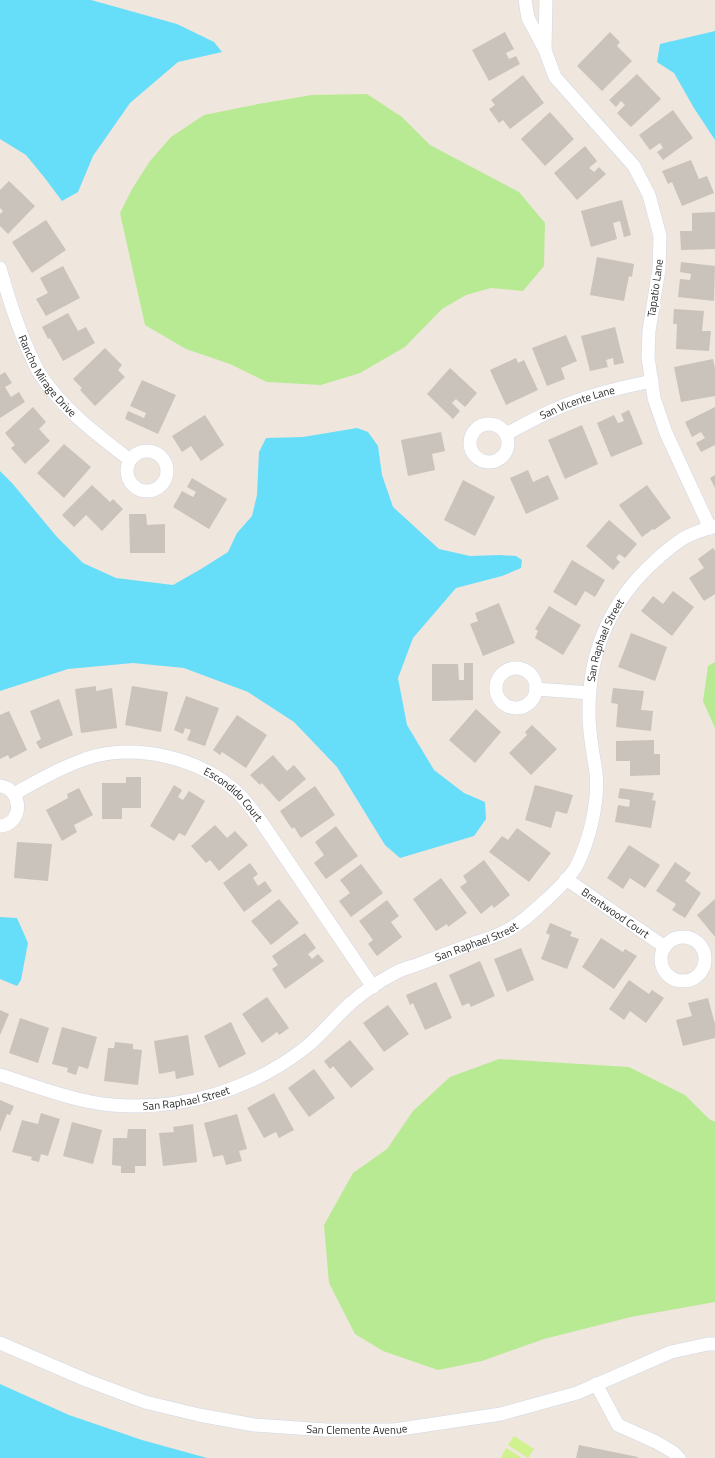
<svg xmlns="http://www.w3.org/2000/svg" width="715" height="1458" viewBox="0 0 715 1458" font-family="'Titillium Web',sans-serif">
<style>
.green{fill:#b8ea94}
.pitch{fill:#cff28f}
.water{fill:#66defa}
.building{fill:#cac3bc}
.lines{fill:none;stroke-linecap:round;stroke-linejoin:round}
.minor-casing{stroke:#d2d7e6;stroke-width:14}
.minor{stroke:#fff;stroke-width:13}
.labels{text-anchor:middle;stroke-width:4;stroke-linejoin:round;paint-order:stroke}
.street-label{font-size:11px;fill:#2c2c2c;stroke:#fff}
</style>
<rect width="100%" height="100%" fill="#efe6dd"/>
<g class="green">
<path d="M367,94L402,117L430,145L519,192L545,223L544,266L523,291L491,288L466,295L442,309L405,347L360,373L321,385L267,382L230,364L186,349L145,325L120,213L132,189L150,161L171,137L204,115L258,104L312,95Z"/>
<path d="M715,662V728L703,701L708,666Z"/>
<path d="M499,1059L629,1067L685,1095L709,1119L715,1122V1302L631,1317L544,1339L482,1361L438,1370L383,1351L355,1334L329,1283L324,1225L353,1173L387,1149L413,1111L450,1077Z"/>
</g>
<g class="pitch">
<path d="M514,1436L534,1449L528,1458L508,1445Z"/>
<path d="M506,1448L522,1458H501Z"/>
</g>
<g class="water">
<path d="M0,0H91L177,24L214,42L222,52L178,62L130,103L93,156L78,192L62,201L44,177L26,155L0,139Z"/>
<path d="M715,31V140L694,108L674,73L657,62L660,44Z"/>
<path d="M357,428L368,432L378,446L382,475L393,507L439,549L470,556L500,555L516,556L522,560L521,568L502,576L456,588L413,638L398,678L407,725L434,770L464,793L485,802L486,819L474,836L400,858L385,845L337,767L294,722L248,692L184,668L133,663L68,669L0,691V471L12,483L57,537L83,563L116,578L173,585L201,569L228,552L237,533L252,516L257,495L259,452L266,438L303,437Z"/>
<path d="M0,917L17,918L28,943L21,980L17,986L0,979Z"/>
<path d="M0,1384L69,1415L142,1440L207,1458H0Z"/>
</g>
<g class="building">
<path d="M505,32L514,49L506,53L509,59L516,56L520,64L489,81L472,50Z"/>
<path d="M610,32L620,42L617,46L632,61L602,91L577,66Z"/>
<path d="M637,74L661,99L631,127L617,113L625,105L621,101L616,107L609,100Z"/>
<path d="M523,75L544,103L510,129L503,120L499,123L489,109L495,105L491,100Z"/>
<path d="M673,110L693,138L663,160L657,152L663,148L660,143L650,150L639,135Z"/>
<path d="M550,112L574,139L545,166L521,139Z"/>
<path d="M585,146L597,161L589,168L594,172L599,167L606,174L577,200L554,173Z"/>
<path d="M691,160L699,179L707,176L714,193L682,206L672,182L668,184L662,171Z"/>
<path d="M9,181L35,206L8,234L0,226V214L3,211L0,208V190Z"/>
<path d="M622,200L631,235L624,237L620,221L613,223L617,239L591,247L581,211Z"/>
<path d="M715,212V249L681,250L680,231H692V213Z"/>
<path d="M46,220L66,250L32,273L12,242Z"/>
<path d="M597,257L634,264L632,277L629,276L624,301L590,295Z"/>
<path d="M681,262L715,266L714,301L678,297L680,279L690,280L691,274L680,272Z"/>
<path d="M63,266L80,298L46,316L36,299L48,293L40,278Z"/>
<path d="M674,309L704,311L702,331H711L709,351L676,349L677,324H673Z"/>
<path d="M68,313L78,331L86,327L95,343L63,361L50,338L48,339L42,327Z"/>
<path d="M615,327L624,363L614,365L613,358L606,360L608,367L590,371L581,336Z"/>
<path d="M566,335L577,361L561,368L565,379L547,386L532,348Z"/>
<path d="M105,348L122,365L118,370L125,377L95,406L80,390L82,388L73,379Z"/>
<path d="M516,358L518,363L524,360L538,390L506,405L490,370Z"/>
<path d="M713,359L715,368V396L681,402L674,367Z"/>
<path d="M450,368L477,393L465,407L456,399L452,403L460,411L453,419L427,394Z"/>
<path d="M5,372L12,383L5,387L11,397L19,392L25,402L0,418V375Z"/>
<path d="M142,380L176,395L158,434L125,419L128,411L144,418L146,413L130,406Z"/>
<path d="M33,407L46,422L39,429L50,441L25,464L11,448L15,445L5,433Z"/>
<path d="M715,407V445L701,452L696,443L705,438L701,432L692,437L685,422Z"/>
<path d="M629,410L643,444L611,457L597,423L614,415L618,423L624,421L621,414Z"/>
<path d="M205,415L224,445L201,461L191,446L182,452L172,436Z"/>
<path d="M582,425L598,464L565,479L548,440Z"/>
<path d="M441,432L445,451L432,454L435,470L408,476L401,440Z"/>
<path d="M64,444L91,467L64,498L37,473Z"/>
<path d="M528,470L533,482L548,475L559,499L526,514L510,478Z"/>
<path d="M715,475V488L710,478Z"/>
<path d="M192,478L227,499L209,529L173,507L182,491L193,497L196,492L187,487Z"/>
<path d="M463,480L495,497L475,536L444,520Z"/>
<path d="M92,485L110,502L113,499L123,509L102,531L86,515L74,527L62,515Z"/>
<path d="M647,485L671,518L654,530L653,529L642,537L619,505Z"/>
<path d="M129,514H146L147,525L165,524V553H130Z"/>
<path d="M609,520L637,544L625,558L619,554L616,558L620,562L613,570L586,546Z"/>
<path d="M713,548L715,551V594L704,601L689,578L704,568L698,559Z"/>
<path d="M572,560L605,580L595,597L585,591L576,606L553,592Z"/>
<path d="M673,591L694,607L672,636L641,611L653,596L663,604Z"/>
<path d="M499,603L515,643L483,656L470,624L478,621L475,613Z"/>
<path d="M549,606L581,625L563,655L535,638L538,631L535,629Z"/>
<path d="M631,633L667,647L655,681L618,667Z"/>
<path d="M464,663H473V700L432,701V664H458L459,680H464Z"/>
<path d="M96,686V691L112,688L117,728L81,733L75,689Z"/>
<path d="M132,686L168,692L161,732L125,725Z"/>
<path d="M613,688L644,691L641,710L653,711L651,731L616,727L618,704L611,703Z"/>
<path d="M186,696L219,708L205,746L187,740L191,730L185,728L183,734L174,730Z"/>
<path d="M59,699L73,735L40,749L36,742L41,739L30,711Z"/>
<path d="M476,709L501,732L475,763L449,740Z"/>
<path d="M9,711L27,750L10,759L8,755L0,759V715Z"/>
<path d="M237,715L267,735L246,768L222,752L220,755L213,750Z"/>
<path d="M532,725L557,749L531,775L509,753L527,735L525,732Z"/>
<path d="M654,740V754H660V775L630,776V761H616V741Z"/>
<path d="M273,755L287,771L294,765L306,779L279,802L262,783L260,785L250,775Z"/>
<path d="M126,777H141V808H122V819H102V783H126Z"/>
<path d="M174,785L182,790L178,797L183,800L189,791L205,801L185,836L179,833L174,841L150,826Z"/>
<path d="M535,785L573,795L567,814L556,811L551,828L525,820Z"/>
<path d="M315,786L335,815L301,838L294,827L292,829L280,811Z"/>
<path d="M79,788L93,815L74,825L77,832L62,841L46,810L68,798L67,794Z"/>
<path d="M620,788L654,793L652,800L656,801L651,828L615,822L618,805L629,807L630,800L618,798Z"/>
<path d="M215,825L227,838L235,831L248,845L219,871L210,860L206,863L191,846Z"/>
<path d="M336,826L358,856L326,879L314,863L324,855L315,842Z"/>
<path d="M517,828L551,853L529,882L489,852L502,836L508,840Z"/>
<path d="M17,842L52,844L48,881L14,878Z"/>
<path d="M629,845L660,865L645,888L630,878L623,889L607,878Z"/>
<path d="M484,860L510,895L494,908L492,905L481,914L460,887L467,882L463,876Z"/>
<path d="M675,862L691,873L685,881L701,893L685,918L672,910L676,904L656,891Z"/>
<path d="M250,863L258,874L253,878L258,886L265,881L272,891L244,912L223,883Z"/>
<path d="M361,864L383,893L351,917L339,901L350,893L340,880Z"/>
<path d="M441,878L467,913L448,927L447,924L436,931L413,899Z"/>
<path d="M279,899L299,923L271,945L251,921Z"/>
<path d="M715,899V937L697,915Z"/>
<path d="M387,900L399,916L391,922L402,937L377,956L368,944L373,940L359,921Z"/>
<path d="M550,923L572,932L570,936L579,939L567,969L541,959L550,935L546,933Z"/>
<path d="M305,933L316,948L308,954L312,959L318,954L324,961L285,989L272,969L278,965L272,956Z"/>
<path d="M601,938L623,952L625,949L637,956L614,989L582,967Z"/>
<path d="M521,948L534,980L507,992L494,959Z"/>
<path d="M480,961L495,996L471,1007L469,1003L462,1006L449,975Z"/>
<path d="M629,980L649,994L652,990L664,998L646,1023L630,1011L624,1020L609,1009Z"/>
<path d="M436,982L452,1018L425,1030L413,1003L410,1005L406,995Z"/>
<path d="M267,997L289,1028L279,1035L277,1032L262,1043L242,1014Z"/>
<path d="M708,998L715,1024V1038L683,1046L676,1020L692,1016L688,1003Z"/>
<path d="M388,1005L409,1034L384,1052L363,1023Z"/>
<path d="M0,1010L9,1014L0,1035Z"/>
<path d="M20,1018L49,1028L38,1063L9,1053Z"/>
<path d="M231,1022L246,1054L219,1068L204,1036Z"/>
<path d="M62,1027L97,1037L88,1069L79,1066L76,1075L67,1072L68,1068L52,1064Z"/>
<path d="M188,1035L194,1075L176,1079L175,1071L159,1074L154,1041Z"/>
<path d="M350,1040L374,1069L351,1088L333,1066L330,1069L324,1061Z"/>
<path d="M115,1042L133,1044V1049L142,1050L138,1085L104,1081L108,1048H114Z"/>
<path d="M314,1069L335,1098L309,1117L288,1088Z"/>
<path d="M274,1093L294,1130L279,1138L276,1132L264,1138L247,1108Z"/>
<path d="M0,1100L14,1106L10,1115L7,1114L0,1132Z"/>
<path d="M41,1113L60,1119L48,1156L41,1154L39,1162L31,1160L32,1157L12,1152L22,1120L38,1124Z"/>
<path d="M237,1114L247,1149L239,1151L242,1161L226,1165L223,1155L213,1157L204,1123Z"/>
<path d="M72,1122L102,1130L93,1164L63,1156Z"/>
<path d="M193,1124L197,1162L163,1166L159,1133L174,1132L173,1127Z"/>
<path d="M128,1129H146V1166H135V1173H121V1166L112,1165L113,1138H127Z"/>
<path d="M579,1445L638,1457V1458H576Z"/>
</g>
<g class="lines">
<g class="minor-casing">
<g id="minor">
<path d="M525,0L528,18L545,50L555,77L634,166L649,195L660,236L659,269L649,331L648,357L654,398L666,433L710,528"/>
<path d="M545,48L546,0"/>
<path id="s1" d="M0,268C8,297 17,325 29,352C32,358 35,365 38,371C61,408 96,434 130,460"/>
<circle cx="489" cy="443" r="19"/>
<path id="s2" d="M506,434C531,421 556,407 582,399C605,391 628,386 652,381"/>
<circle cx="147" cy="471" r="20"/>
<circle cx="516" cy="688" r="20"/>
<path d="M536,689L590,693"/>
<path d="M0,786C23,789 24,824 0,826"/>
<path id="s3" d="M14,794C37,781 60,768 85,759C136,742 203,758 241,796C248,804 254,812 260,820L373,987"/>
<path id="s4" d="M566,879L665,947"/>
<circle cx="683" cy="959" r="22"/>
<path id="s5" d="M0,1075C35,1086 76,1102 112,1105C180,1111 252,1090 306,1047C322,1034 335,1017 351,1003C363,992 380,981 395,973C402,969 411,967 419,964C437,957 456,950 474,943C484,940 494,937 504,932C519,925 533,912 546,900C557,890 570,878 577,865C590,839 599,801 596,772C593,753 589,734 589,715C588,653 610,601 656,560C666,551 678,540 690,535C698,531 707,529 715,526"/>
<path id="s6" d="M0,1343L86,1380L145,1402L199,1415L254,1425L326,1430H394L501,1414L577,1393L671,1352L708,1344H715"/>
<path d="M596,1384L618,1425L656,1442L673,1452L679,1458"/>
</g>
</g>
<use href="#minor" class="minor"/>
</g>
<g class="labels">
<g class="street-label">
<text transform="translate(655 288) rotate(-82)" y="4">Tapatio Lane</text>
<text dy="4" stroke="none"><textPath href="#s1" startOffset="119">Rancho Mirage Drive</textPath></text>
<text dy="4" stroke="none"><textPath href="#s2" startOffset="78">San Vicente Lane</textPath></text>
<text dy="4" stroke="none"><textPath href="#s5" startOffset="887">San Raphael Street</textPath></text>
<text dy="4" stroke="none"><textPath href="#s3" startOffset="240">Escondido Court</textPath></text>
<text dy="4" stroke="none"><textPath href="#s4" startOffset="60">Brentwood Court</textPath></text>
<text dy="4" stroke="none"><textPath href="#s5" startOffset="527">San Raphael Street</textPath></text>
<text dy="4" stroke="none"><textPath href="#s5" startOffset="191">San Raphael Street</textPath></text>
<text dy="4" stroke="none"><textPath href="#s6" startOffset="371">San Clemente Avenue</textPath></text>
</g>
</g>
</svg>
